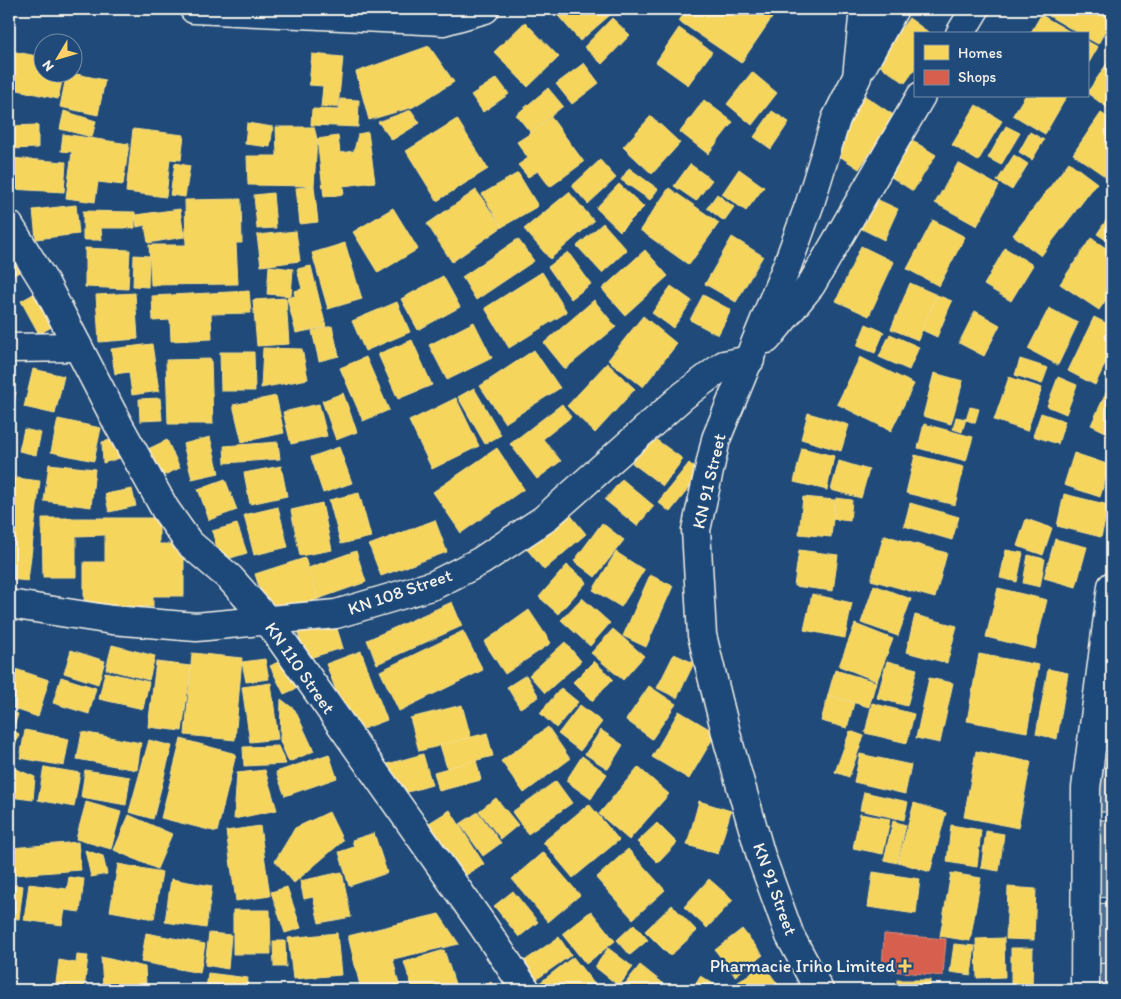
<svg xmlns="http://www.w3.org/2000/svg" width="1121" height="999" viewBox="0 0 1121 999" font-family="Itim,sans-serif">
<style>
.homes{fill:#f6d55c;stroke:#f5dd86}
.shops{fill:#d6604d;stroke:#df8c7c}
.building{fill:#4d6e92;stroke:#f4f1e8}
.lines{fill:none;stroke-linecap:round;stroke-linejoin:round}
.street-casing{stroke:#f4f1e8;stroke-width:31}
.secondary-casing{stroke:#f4f1e8;stroke-width:31}
.street{stroke:#1f4a7a;stroke-width:28}
.secondary{stroke:#1f4a7a;stroke-width:28}
.poi-dot{fill:#ffd166;stroke:#1f4a7a;stroke-width:2}
.labels{text-anchor:middle;stroke-width:5;stroke-linejoin:round;paint-order:stroke}
.street-label{font-size:18px;fill:#f4f1e8;stroke:#1f4a7a}
.poi-label{font-size:18px;fill:#f4f1e8;stroke:#1f4a7a;text-anchor:end}
</style>
<rect width="100%" height="100%" fill="#1f4a7a"/>
<filter id="ink" filterUnits="userSpaceOnUse"><feTurbulence type="fractalNoise" baseFrequency=".02" numOctaves="2"/><feDisplacementMap in="SourceGraphic" scale="10" xChannelSelector="R" yChannelSelector="G"/><feConvolveMatrix kernelMatrix="1 2 1 2 8 2 1 2 1" color-interpolation-filters="sRGB"/></filter>
<g filter="url(#ink)">
<g class="homes">
<path d="M555,9H617L580,41L553,10Z"/>
<path d="M687,9H778L741,63L679,21Z"/>
<path d="M1053,9H1098L1112,19L1098,44L1087,38V34H1080L1049,16Z"/>
<path d="M1041,15L1074,34H1030Z"/>
<path d="M612,18L630,35L602,64L584,47Z"/>
<path d="M909,18L931,34H915V69L905,83L876,63Z"/>
<path d="M525,22L559,57L528,87L494,52Z"/>
<path d="M679,28L712,52L688,85L656,62Z"/>
<path d="M1087,41L1098,47L1087,66Z"/>
<path d="M429,46L454,82L413,107L369,120L356,72Z"/>
<path d="M11,51L42,57V72H64L58,99L9,88Z"/>
<path d="M312,54L343,57L338,107H321L323,86L309,85Z"/>
<path d="M1112,56V111L1087,93Z"/>
<path d="M584,63L599,83L572,104L556,84Z"/>
<path d="M67,72L105,80L98,115L60,107Z"/>
<path d="M752,72L777,93L752,125L727,104Z"/>
<path d="M497,78L509,94L483,112L471,95Z"/>
<path d="M548,88L563,106L531,133L516,115Z"/>
<path d="M865,96L895,116L859,169L829,149Z"/>
<path d="M1025,96H1067L1045,134L1013,115Z"/>
<path d="M340,99L359,100L358,127L311,125L312,109L339,110Z"/>
<path d="M704,100L733,122L708,154L680,132Z"/>
<path d="M976,105L1002,121L978,161L952,145Z"/>
<path d="M411,110L420,123L392,140L378,122Z"/>
<path d="M64,111L96,121L92,137L60,129Z"/>
<path d="M772,111L789,122L771,149L754,137Z"/>
<path d="M1101,113L1112,120V181L1073,154Z"/>
<path d="M651,116L680,143L652,174L623,147Z"/>
<path d="M551,117L584,162L550,187L538,171L528,177L518,165L528,158L517,142L531,133Z"/>
<path d="M457,119L488,169L437,201L406,151Z"/>
<path d="M247,123L273,127L270,147L245,144Z"/>
<path d="M38,125V148L9,149V126Z"/>
<path d="M1006,126L1020,133L1001,165L988,158Z"/>
<path d="M276,127H314L317,139L314,186L248,185L247,156H277Z"/>
<path d="M133,129L184,135L181,160L170,159L166,197L126,192Z"/>
<path d="M368,132L375,182L343,186L344,194L324,197L317,139L338,136L340,153L354,151L358,134Z"/>
<path d="M1030,132L1044,140L1032,160L1019,152Z"/>
<path d="M63,134L129,144L123,185L98,182L95,202L66,198L72,152L61,151Z"/>
<path d="M907,137L936,155L913,191L885,173Z"/>
<path d="M1014,155L1028,164L1012,190L997,181Z"/>
<path d="M9,158L66,162L64,192L9,189Z"/>
<path d="M600,160L616,178L588,204L572,186Z"/>
<path d="M1069,162L1097,183L1041,256L1013,235Z"/>
<path d="M175,163L190,166L185,197L170,195Z"/>
<path d="M958,163L999,186L977,226L935,203Z"/>
<path d="M690,164L712,180L696,201L674,186Z"/>
<path d="M629,168L658,189L650,200L621,180Z"/>
<path d="M739,169L764,187L746,211L722,194Z"/>
<path d="M518,173L538,206L502,227L482,194Z"/>
<path d="M619,184L644,207L620,231L596,208Z"/>
<path d="M314,186L318,222L300,224L296,188Z"/>
<path d="M669,188L719,223L689,265L640,230Z"/>
<path d="M476,190L502,227L452,262L427,224Z"/>
<path d="M569,192L594,221L550,259L524,229Z"/>
<path d="M273,193L276,228L257,229L254,195Z"/>
<path d="M717,194L734,207L724,221L707,208Z"/>
<path d="M872,197L898,209L884,240L858,227Z"/>
<path d="M241,199L242,243H236L238,284L151,285L149,245H186L185,200Z"/>
<path d="M76,205L79,234L36,239L33,210Z"/>
<path d="M393,208L418,249L378,273L353,232Z"/>
<path d="M180,209L184,237L148,243L145,225L137,227L135,215Z"/>
<path d="M83,211L135,212V228H101L102,240H83Z"/>
<path d="M1109,216L1112,218V244L1097,234Z"/>
<path d="M933,220L965,237L939,286L907,269Z"/>
<path d="M603,223L627,250L602,273L577,246Z"/>
<path d="M296,231L300,261L261,266L257,235Z"/>
<path d="M732,237L763,256L736,302L705,284Z"/>
<path d="M1091,238L1112,252V291L1099,310L1060,284Z"/>
<path d="M518,239L534,261L476,300L462,277Z"/>
<path d="M345,243L362,299L328,309L312,253Z"/>
<path d="M861,246L894,262L869,316L836,301Z"/>
<path d="M85,248L130,250L128,289L85,287Z"/>
<path d="M1005,248L1033,265L1011,301L984,285Z"/>
<path d="M15,249L25,269L12,276L9,270V252Z"/>
<path d="M645,250L668,276L625,315L602,289Z"/>
<path d="M568,252L591,284L571,299L548,267Z"/>
<path d="M134,255L149,256L148,287L133,286Z"/>
<path d="M269,266L293,269L291,296L267,294Z"/>
<path d="M311,266L326,327L296,333L287,298L295,296L294,291L302,289L297,269Z"/>
<path d="M542,272L567,312L509,348L485,308Z"/>
<path d="M443,276L460,307L418,330L401,299Z"/>
<path d="M910,283L937,295L918,340L891,329Z"/>
<path d="M671,286L692,301L673,328L652,313Z"/>
<path d="M39,291L57,324L39,334L21,301Z"/>
<path d="M249,291L251,313L211,314L212,339L171,341L170,320L153,321L152,296Z"/>
<path d="M135,293L138,339L99,342L96,295Z"/>
<path d="M703,295L731,310L718,335L690,320Z"/>
<path d="M937,295L952,301L937,337L922,330Z"/>
<path d="M286,298L289,344L257,346L253,300Z"/>
<path d="M594,300L616,327L565,369L544,343Z"/>
<path d="M397,302L410,332L365,351L352,321Z"/>
<path d="M1049,308L1078,323L1058,365L1028,349Z"/>
<path d="M975,311L1000,325L984,356L959,343Z"/>
<path d="M643,316L677,344L643,387L608,360Z"/>
<path d="M1094,317L1112,326V350L1095,385L1068,371Z"/>
<path d="M474,322L492,358L447,380L429,345Z"/>
<path d="M866,324L884,332L875,353L857,346Z"/>
<path d="M332,326L339,356L319,361L312,331Z"/>
<path d="M890,334L919,347L909,370L879,357Z"/>
<path d="M412,340L432,385L398,399L378,354Z"/>
<path d="M152,344L159,391L132,395L129,372L115,374L111,349Z"/>
<path d="M263,348L302,349L308,379L261,388Z"/>
<path d="M534,350L560,388L505,423L480,386Z"/>
<path d="M220,352H254L255,391H221Z"/>
<path d="M366,357L389,410L363,421L340,368Z"/>
<path d="M860,357L914,384L891,431L837,404Z"/>
<path d="M211,359L213,424H168L166,360Z"/>
<path d="M1020,359L1048,368L1042,384L1015,375Z"/>
<path d="M607,363L635,389L595,433L567,406Z"/>
<path d="M33,369L64,376L55,414L24,407Z"/>
<path d="M934,373L963,381L951,424L923,416Z"/>
<path d="M1009,377L1042,388L1027,431L994,420Z"/>
<path d="M1058,377L1077,385L1066,414L1047,406Z"/>
<path d="M1112,380V435L1091,425Z"/>
<path d="M474,388L501,435L485,444L458,397Z"/>
<path d="M9,391L16,392L11,421L9,420Z"/>
<path d="M343,393L357,432L336,440L322,401Z"/>
<path d="M276,396L284,433L242,442L233,405Z"/>
<path d="M160,398L162,420L140,421L139,399Z"/>
<path d="M456,398L479,446L432,469L409,421Z"/>
<path d="M319,404L327,436L291,444L283,412Z"/>
<path d="M562,404L571,417L543,439L561,461L537,479L510,444Z"/>
<path d="M970,407L979,409L975,423L966,420Z"/>
<path d="M808,413L849,425L841,451L801,439Z"/>
<path d="M1041,413L1065,421L1058,444L1033,436Z"/>
<path d="M956,417L966,419L962,432L953,429Z"/>
<path d="M58,419L101,428L94,461L51,452Z"/>
<path d="M924,424L973,437L966,461L918,448Z"/>
<path d="M24,429L41,433L36,455L19,451Z"/>
<path d="M651,436L683,459L663,486L632,463Z"/>
<path d="M210,437L219,473L192,479L183,444Z"/>
<path d="M115,439L120,458L103,463L102,442Z"/>
<path d="M167,440L180,468L160,477L148,449Z"/>
<path d="M278,442L280,459L225,463L224,446Z"/>
<path d="M339,447L352,483L323,493L311,457Z"/>
<path d="M497,448L524,489L461,533L433,492Z"/>
<path d="M802,448L834,456L827,490L794,482Z"/>
<path d="M1074,453L1110,465L1100,497L1064,485Z"/>
<path d="M915,455L964,467L955,505L906,493Z"/>
<path d="M839,461L869,470L861,498L831,490Z"/>
<path d="M689,463L701,473L670,512L658,502Z"/>
<path d="M49,464L95,469L91,507L44,501Z"/>
<path d="M281,466L287,496L250,504L244,473Z"/>
<path d="M9,477L40,481L28,581L9,579Z"/>
<path d="M225,479L237,510L209,520L198,489Z"/>
<path d="M622,479L654,506L637,526L605,500Z"/>
<path d="M132,489L136,506L109,512L105,494Z"/>
<path d="M359,493L371,537L341,544L329,500Z"/>
<path d="M1064,494L1109,505L1101,537L1057,526Z"/>
<path d="M803,497L835,500L831,537L799,534Z"/>
<path d="M836,498L852,500L850,521L833,519Z"/>
<path d="M322,503L332,550L300,556L291,510Z"/>
<path d="M910,503L959,517L952,540L904,526Z"/>
<path d="M278,507L288,547L254,555L244,515Z"/>
<path d="M568,512L586,534L544,570L526,548Z"/>
<path d="M42,518H159V544H184V596H153V607H84V562H105V535L76,536V577H43Z"/>
<path d="M1026,519L1052,528L1043,555L1017,546Z"/>
<path d="M435,520L447,552L381,576L369,545Z"/>
<path d="M602,523L624,540L595,577L574,561Z"/>
<path d="M237,524L247,553L221,561L212,531Z"/>
<path d="M884,535L947,553L935,598L871,580Z"/>
<path d="M1055,539L1087,547L1076,587L1044,578Z"/>
<path d="M799,550L838,555L833,591L794,586Z"/>
<path d="M1006,550L1023,553L1017,582L1000,578Z"/>
<path d="M356,551L366,582L318,599L308,568Z"/>
<path d="M616,552L644,570L621,607L593,590Z"/>
<path d="M1028,555L1045,559L1040,587L1023,583Z"/>
<path d="M305,558L318,599L268,615L255,574Z"/>
<path d="M567,565L587,582L558,614L539,597Z"/>
<path d="M650,575L673,586L646,647L623,636Z"/>
<path d="M874,585L911,599L898,636L861,623Z"/>
<path d="M998,588L1047,600L1035,649L986,637Z"/>
<path d="M812,594L852,603L845,638L804,630Z"/>
<path d="M582,598L610,623L590,646L561,620Z"/>
<path d="M452,602L462,626L377,664L367,640Z"/>
<path d="M529,610L551,643L505,674L484,642Z"/>
<path d="M915,615L957,626L947,663L906,652Z"/>
<path d="M335,622L343,648L306,659L298,633Z"/>
<path d="M855,624L893,639L877,681L839,666Z"/>
<path d="M613,629L644,656L623,680L591,653Z"/>
<path d="M463,631L483,670L399,711L380,671Z"/>
<path d="M565,642L581,661L545,693L529,675Z"/>
<path d="M112,645L155,656L149,680L106,669Z"/>
<path d="M71,650L105,661L98,684L64,673Z"/>
<path d="M361,651L387,720L352,733L326,664Z"/>
<path d="M192,653L242,658L235,740L185,735Z"/>
<path d="M674,654L694,663L677,698L657,688Z"/>
<path d="M979,654L1039,665L1027,732L967,721Z"/>
<path d="M288,657L302,686L284,694L270,666Z"/>
<path d="M265,659L269,679L246,682L242,662Z"/>
<path d="M594,661L613,679L592,701L573,682Z"/>
<path d="M887,661L917,669L907,706L877,698Z"/>
<path d="M156,662L191,666L182,731L148,727Z"/>
<path d="M9,667L49,680L38,717L9,707Z"/>
<path d="M1048,669L1068,673L1057,739L1036,734Z"/>
<path d="M835,670L876,682L869,707L828,695Z"/>
<path d="M105,672L149,682L143,709L99,699Z"/>
<path d="M526,675L539,697L520,708L507,687Z"/>
<path d="M61,677L96,688L89,714L53,703Z"/>
<path d="M929,678L953,683L940,743L916,738Z"/>
<path d="M271,683L278,739L250,742L242,687Z"/>
<path d="M649,686L676,704L652,739L626,720Z"/>
<path d="M561,688L578,702L556,728L540,713Z"/>
<path d="M828,695L854,703L847,728L821,721Z"/>
<path d="M281,699L295,710L314,751L289,762L280,741Z"/>
<path d="M872,703L914,714L907,743L865,733Z"/>
<path d="M462,705L471,738L419,751L410,718Z"/>
<path d="M580,705L602,722L580,751L558,734Z"/>
<path d="M9,711L18,714L13,730L19,734L13,753L9,752Z"/>
<path d="M679,711L716,733L689,779L652,757Z"/>
<path d="M548,727L570,759L524,793L501,761Z"/>
<path d="M25,730L69,739L64,766L20,758Z"/>
<path d="M601,730L623,745L608,769L585,754Z"/>
<path d="M850,731L864,736L849,777L835,772Z"/>
<path d="M82,732L141,743L137,770L77,759Z"/>
<path d="M487,733L493,756L447,768L440,745Z"/>
<path d="M181,739L236,754L217,832L161,818Z"/>
<path d="M149,740L172,746L153,819L129,812Z"/>
<path d="M278,746L286,764L244,766L243,747Z"/>
<path d="M976,751L1031,762L1018,828L964,817Z"/>
<path d="M329,754L337,778L285,796L276,772Z"/>
<path d="M423,754L432,785L394,796L384,765Z"/>
<path d="M860,754L911,765L905,794L854,782Z"/>
<path d="M582,756L607,774L591,799L566,781Z"/>
<path d="M476,760L481,780L439,791L434,772Z"/>
<path d="M9,766L35,777L33,800L9,797Z"/>
<path d="M44,767L80,773L74,807L38,800Z"/>
<path d="M638,767L669,794L629,840L599,814Z"/>
<path d="M85,770L130,777L126,805L81,797Z"/>
<path d="M265,770L277,810L234,819L237,773Z"/>
<path d="M556,781L572,803L528,834L512,812Z"/>
<path d="M864,792L908,802L904,820L860,810Z"/>
<path d="M496,798L518,825L501,839L479,811Z"/>
<path d="M699,801L731,811L718,854L687,845Z"/>
<path d="M86,802L121,812L111,849L76,839Z"/>
<path d="M914,803L946,813L930,872L898,862Z"/>
<path d="M589,804L619,840L573,878L543,842Z"/>
<path d="M450,810L484,864L455,882L421,828Z"/>
<path d="M329,812L343,841L294,883L275,861L295,828Z"/>
<path d="M478,812L501,843L483,856L460,824Z"/>
<path d="M860,814L890,819L883,854L853,848Z"/>
<path d="M129,815L172,834L157,869L114,850Z"/>
<path d="M893,821L906,825L897,863L884,860Z"/>
<path d="M657,823L677,843L658,863L637,842Z"/>
<path d="M951,825L981,830L977,867L947,862Z"/>
<path d="M260,826L270,896L236,901L226,831Z"/>
<path d="M986,831L1004,834L999,871L981,868Z"/>
<path d="M374,833L387,873L349,886L339,852L354,847L352,840Z"/>
<path d="M78,842L81,870L13,875L11,848Z"/>
<path d="M628,849L665,890L633,919L596,878Z"/>
<path d="M85,850L103,856L107,874L91,877Z"/>
<path d="M543,852L580,895L548,922L512,879Z"/>
<path d="M118,864L162,872L154,919L110,911Z"/>
<path d="M342,872L351,917L319,923L313,897L304,899L300,881Z"/>
<path d="M873,872L920,879L916,914L868,907Z"/>
<path d="M951,873L981,878L970,941L940,936Z"/>
<path d="M69,877L84,879L80,912L65,910L62,925L24,920L29,884L67,889Z"/>
<path d="M171,879L212,886L206,928L165,922Z"/>
<path d="M709,879L733,900L707,928L684,907Z"/>
<path d="M9,884L23,886L19,919L9,918Z"/>
<path d="M287,887L301,928L285,933L271,892Z"/>
<path d="M1008,887L1036,889L1034,940L1006,939Z"/>
<path d="M513,891L538,922L519,937L494,906Z"/>
<path d="M672,905L697,931L670,956L645,931Z"/>
<path d="M233,910H270L271,954H233Z"/>
<path d="M591,911L615,941L586,964L562,934Z"/>
<path d="M439,914L459,944L393,959L400,989L361,990L348,936Z"/>
<path d="M634,924L648,940L630,955L617,940Z"/>
<path d="M742,929L763,955L735,976L715,950Z"/>
<path d="M146,933L205,944L200,973L141,962Z"/>
<path d="M209,933L231,935L228,969L205,965Z"/>
<path d="M337,933L341,975L293,979L288,938Z"/>
<path d="M559,937L571,955L530,984L517,966Z"/>
<path d="M1004,938L1005,977L977,978L976,939Z"/>
<path d="M273,941H285L286,967H274Z"/>
<path d="M954,944L975,946L971,975L950,972Z"/>
<path d="M608,948L633,967L619,986L595,967Z"/>
<path d="M1011,948H1033L1032,990H1011Z"/>
<path d="M444,950L457,990H413L404,962Z"/>
<path d="M77,955L88,956L84,990H55L59,960L76,963Z"/>
<path d="M101,957L145,967L146,984L103,986Z"/>
<path d="M573,957L599,990H535L533,988Z"/>
<path d="M763,964L782,990H736L733,986Z"/>
<path d="M640,965L664,984L659,990H620Z"/>
<path d="M208,973L248,978L247,990H206Z"/>
<path d="M700,976L724,990H692Z"/>
<rect x="897" y="980" width="33" height="10"/>
<path d="M491,982L496,990H479Z"/>
</g>
<path class="shops" d="M884,934L946,939L943,976L882,970Z"/>
<g class="building">
<path d="M1097,767H1112V812H1099Z"/>
<path d="M1091,820H1112V897L1094,898Z"/>
<path d="M1112,903V963L1090,964L1088,904Z"/>
<path d="M1112,963V987H1091L1090,964Z"/>
</g>
<g class="lines">
<g class="street-casing">
<g id="street">
<path d="M960,34L975,9"/>
<path d="M862,67L894,9"/>
<path d="M9,225L45,283L118,424L165,509L189,543L230,578L268,621L481,923L526,990"/>
<path d="M767,339L811,285L921,96"/>
<path d="M9,348L78,347"/>
<path d="M9,604L112,620L196,627L336,614L434,585L481,561L543,520L683,396L724,365L750,360"/>
<path d="M819,990L790,936L761,856L728,741L702,635L696,530L716,439L787,266L810,203L836,119L857,77L864,9"/>
<path d="M1085,990L1086,788L1112,586"/>
</g>
</g>
<g class="secondary-casing">
<path id="secondary" d="M194,9L443,21L485,9"/>
</g>
<use href="#street" class="street"/>
<use href="#secondary" class="secondary"/>
</g>
</g>
<path class="poi-dot" d="M902.5 958.5h5v5h5v5h-5v5h-5v-5h-5v-5h5z"/>
<g class="labels">
<g class="street-label">
<text transform="translate(709 481) rotate(-77)" y="6">KN 91 Street</text>
<text transform="translate(400 592) rotate(-19)" y="6">KN 108 Street</text>
<text transform="translate(300 668) rotate(55)" y="6">KN 110 Street</text>
<text transform="translate(775 889) rotate(70)" y="6">KN 91 Street</text>
</g>
<g class="poi-label">
<text x="895" y="972">Pharmacie Iriho Limited</text>
</g>
</g>
<rect width="1121" height="999" fill="none" stroke="#1f4a7a" stroke-width="30"/>
<rect x="15" y="15" width="1091" height="969" fill="none" stroke="#f4f1e8" stroke-width="2" filter="url(#ink)"/>
<rect x="914" y="32" width="175" height="65" fill="#1f4a7a" stroke="#748da6"/>
<rect x="924" y="45" width="25" height="15" fill="#f6d55c" stroke="#748da6"/>
<text x="958" y="58" font-size="15" fill="#f4f1e8">Homes</text>
<rect x="924" y="70" width="25" height="15" fill="#d6604d" stroke="#748da6"/>
<text x="958" y="82" font-size="15" fill="#f4f1e8">Shops</text>
<g transform="translate(58 58) rotate(232)"><circle r="24" fill="#1f4a7a" stroke="#748da6"/>
<path d="M0-4L9 19L0 12L-9 19Z" fill="#ffd166"/>
<text y="-8" font-size="14" font-weight="bold" text-anchor="middle" fill="#f4f1e8">N</text>
</g>
</svg>
